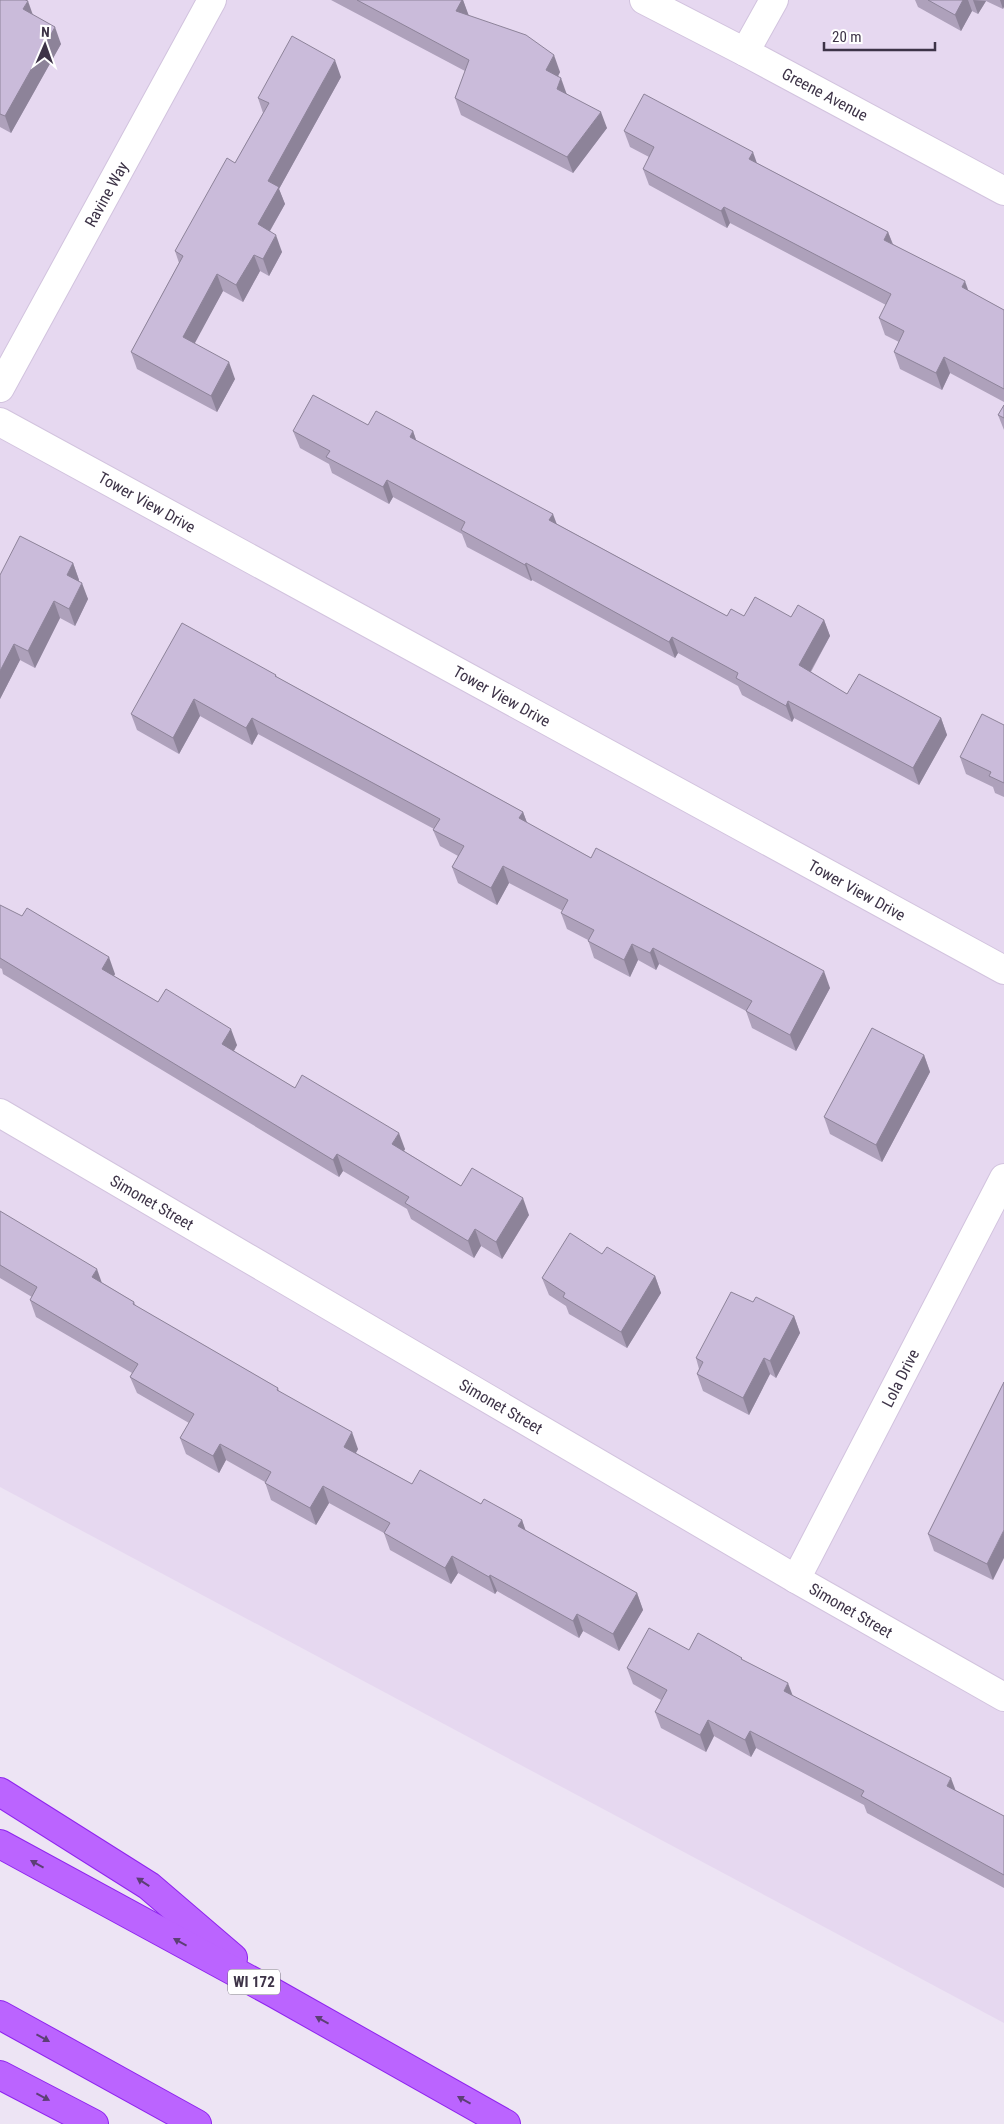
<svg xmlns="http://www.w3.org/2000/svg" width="1004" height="2124" viewBox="0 0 1004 2124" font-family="'Roboto Condensed',sans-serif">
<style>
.residential{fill:#e6d8f0}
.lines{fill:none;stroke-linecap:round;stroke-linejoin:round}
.minor-casing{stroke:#d2c3de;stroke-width:30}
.motorway-casing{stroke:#8e24ee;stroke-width:30}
.minor{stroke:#fff;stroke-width:28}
.motorway{stroke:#bb64ff;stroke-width:28}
.wall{fill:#aea1bb}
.shaded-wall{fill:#8d8399}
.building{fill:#cabbda;stroke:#8d8399}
.oneway{fill:#5c3f75}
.labels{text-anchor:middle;stroke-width:5;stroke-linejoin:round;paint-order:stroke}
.shield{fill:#fff;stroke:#77707e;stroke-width:1}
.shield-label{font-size:15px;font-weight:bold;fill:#3d3347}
.street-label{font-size:16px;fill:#3d3347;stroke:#fff}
</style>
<rect width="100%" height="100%" fill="#ede4f4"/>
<path class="residential" d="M0,0H1004V2023L0,1487Z"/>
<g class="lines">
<g class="minor-casing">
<g id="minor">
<path d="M644,0L745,52L1004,191"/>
<path d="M745,52L774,0"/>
<path d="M0,388L212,0"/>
<path d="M0,422L1004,970"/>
<path d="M0,1113L796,1579L1004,1697"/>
<path d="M796,1579L1004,1178"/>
</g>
</g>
<g class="motorway-casing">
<g id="motorway">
<path d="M0,1792L149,1886L233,1958"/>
<path d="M0,1844L274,1993L506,2124"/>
<path d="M0,2015L197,2124"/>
<path d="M0,2075L94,2124"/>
</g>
</g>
<use href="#minor" class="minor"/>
<use href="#motorway" class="motorway"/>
</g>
<g class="wall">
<path d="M0,0L32,14L61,44L11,133L0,127Z"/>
<path d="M331,0H463L468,15L560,72L558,77L566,93L607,128L573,173L461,115L455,98L465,71Z"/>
<path d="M915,0H1004L1003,9L986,1L978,14L972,11L961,31L918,7Z"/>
<path d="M341,77L279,189L285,204L270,231L282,252L269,276L260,271L243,302L223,291L194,343L235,379L217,412L137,369L131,352L179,263L175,251L235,163L263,113L258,98Z"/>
<path d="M624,131L757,163L888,232L893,244L969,291L1004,310V402L950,373L942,390L900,369L894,352L899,342L885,335L879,318L886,305L730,223L727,228L649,185L643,169L649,157L630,147Z"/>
<path d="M1004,405V430L998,415Z"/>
<path d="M368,425L413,431L416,441L557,524L727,616L791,617L824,620L830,636L811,672L847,694L941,718L947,735L919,785L794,718L792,722L742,695L738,686L678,653L675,658L532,580L531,581L467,547L462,534L393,497L389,504L332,473L329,464L300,448L293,431Z"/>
<path d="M73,563L79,580V581L88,599L75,626L60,618L35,668L20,660L0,699V575Z"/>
<path d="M276,675L277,677L523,812L527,823L830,988L796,1051L752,1028L746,1011L659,964L656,970L638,960L630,977L594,958L588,940L567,929L561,913L563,911L509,883L497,905L458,883L452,867L458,856L440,846L433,830L434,829L258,734L252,745L200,716L179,754L137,730L131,714Z"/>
<path d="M1004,725V797L995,793L993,787L966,774L960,757Z"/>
<path d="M0,905L115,974L114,976L158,1002L237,1045L234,1051L295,1088L405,1149L404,1151L461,1186L529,1215L502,1259L481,1246L474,1258L411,1219L407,1209L343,1171L339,1177L3,974L2,969L0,968Z"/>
<path d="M924,1055L930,1072L882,1162L830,1134L824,1117Z"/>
<path d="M0,1211L101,1282L134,1302L136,1306L278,1388L279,1391L358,1449L356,1453L412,1484L481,1504L522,1520L525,1530L637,1593L643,1610L619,1651L583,1631L579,1638L497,1591L495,1594L458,1573L451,1584L390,1550L384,1533L329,1503L316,1525L271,1500L265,1482L226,1460L219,1473L186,1454L180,1438L189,1423L137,1393L130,1377L132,1373L36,1317L30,1300L32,1297L0,1278Z"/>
<path d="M602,1254L655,1276L661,1293L627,1348L569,1314L566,1306L549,1295L542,1278Z"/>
<path d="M753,1302L794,1316L800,1333L776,1378L770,1374L749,1415L703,1391L697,1374L699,1369L696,1358Z"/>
<path d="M1004,1382L993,1580L934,1551L928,1534Z"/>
<path d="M689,1650L743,1660L793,1696L955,1790L1004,1816V1888L867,1813L864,1805L756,1748L751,1757L714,1736L706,1752L661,1728L655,1712L661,1700L633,1684L627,1668Z"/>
</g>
<g class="shaded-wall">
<path d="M462,0H463L469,16L456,11Z"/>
<path d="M963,0H968L972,11L961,31L955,15Z"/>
<path d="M973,0L986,1L978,14Z"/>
<path d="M1000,0H1004V7L1003,9Z"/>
<path d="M28,1L34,18L23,9Z"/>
<path d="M55,27L61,44L11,133L5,116Z"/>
<path d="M554,55L560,72L552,87L546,70Z"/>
<path d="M335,60L341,77L279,189L285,204L264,241L258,224L268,181Z"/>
<path d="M561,78L567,95L557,89Z"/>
<path d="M601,112L607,128L573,173L567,157Z"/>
<path d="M753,152L759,169L749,159Z"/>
<path d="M724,207L730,223L727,228L721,211Z"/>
<path d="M888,232L894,248L884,240Z"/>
<path d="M276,235L282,252L269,276L263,259Z"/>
<path d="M254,255L260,271L243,302L236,285Z"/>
<path d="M217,274L223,291L189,354L183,337Z"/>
<path d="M965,281L971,298L962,287Z"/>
<path d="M944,357L950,373L942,390L936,373Z"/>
<path d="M229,362L235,379L217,412L211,396Z"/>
<path d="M413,431L419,448L410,437Z"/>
<path d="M387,480L393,497L389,504L383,487Z"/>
<path d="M553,514L559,530L549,520Z"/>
<path d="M73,563L79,580L73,591L67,575Z"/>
<path d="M526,563L532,580L531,581L525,565Z"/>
<path d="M82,583L88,599L75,626L69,609Z"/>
<path d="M54,601L60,618L35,668L28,651Z"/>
<path d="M824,620L830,636L805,681L799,665Z"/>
<path d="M672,637L678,653L675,658L669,642Z"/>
<path d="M14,644L20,660L0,699V671Z"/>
<path d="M194,699L200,716L179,754L173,738Z"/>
<path d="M788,701L794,718L792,722L786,706Z"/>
<path d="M252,718L258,734L252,745L246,728Z"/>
<path d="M941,718L947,735L919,785L913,768Z"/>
<path d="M523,812L529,828L519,818Z"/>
<path d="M503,866L509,883L497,905L491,888Z"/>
<path d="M632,944L638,960L630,977L624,960Z"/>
<path d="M653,948L659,964L656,970L650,953Z"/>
<path d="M109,957L115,974L108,985L102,969Z"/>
<path d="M824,971L830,988L796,1051L790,1035Z"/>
<path d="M231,1029L237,1045L228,1061L222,1044Z"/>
<path d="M924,1055L930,1072L882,1162L876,1145Z"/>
<path d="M399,1133L405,1149L399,1160L392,1144Z"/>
<path d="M337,1154L343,1171L339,1177L333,1160Z"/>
<path d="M523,1198L529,1215L502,1259L496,1242Z"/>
<path d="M475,1229L481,1246L474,1258L468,1241Z"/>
<path d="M97,1269L103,1286L92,1277Z"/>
<path d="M655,1276L661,1293L627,1348L621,1332Z"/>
<path d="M794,1316L800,1333L776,1378L770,1361Z"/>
<path d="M764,1358L770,1374L749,1415L743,1398Z"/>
<path d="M352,1432L358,1449L350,1463L344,1447Z"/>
<path d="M220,1444L226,1460L219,1473L213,1456Z"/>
<path d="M323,1486L329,1503L316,1525L310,1508Z"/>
<path d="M522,1520L528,1537L518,1526Z"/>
<path d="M1004,1530V1558L993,1580L987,1564Z"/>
<path d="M452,1556L458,1573L451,1584L445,1568Z"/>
<path d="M490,1575L497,1591L495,1594L489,1577Z"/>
<path d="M637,1593L643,1610L619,1651L613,1634Z"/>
<path d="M577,1614L583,1631L579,1638L573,1621Z"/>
<path d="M788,1683L794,1699L784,1691Z"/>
<path d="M708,1720L714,1736L706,1752L700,1735Z"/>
<path d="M750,1731L756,1748L751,1757L745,1740Z"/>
<path d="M951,1778L957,1794L947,1786Z"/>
</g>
<g class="building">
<path d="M0,0H25L28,1L23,9L55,27L5,116L0,114Z"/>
<path d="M357,0H462L456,11L526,35L554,55L546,70L561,78L557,89L601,112L567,157L455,98L469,60Z"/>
<path d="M928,0H963L955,15Z"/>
<path d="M292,36L335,60L268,181L279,187L258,224L276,235L263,259L254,255L236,285L217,274L183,337L229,362L211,396L131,352L183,256L175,251L227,158L235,163L269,103L258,98Z"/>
<path d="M644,94L753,152L749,159L888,232L884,240L965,281L962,287L1004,310V389L944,357L936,373L894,352L904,331L879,318L891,294L724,207L721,211L643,169L654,147L624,131Z"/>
<path d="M313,395L368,425L376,411L413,431L410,437L553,514L549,520L727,616L731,609L744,616L755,597L791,617L798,605L824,620L799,665L847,694L859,674L941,718L913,768L788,701L786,706L736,678L738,673L672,637L669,642L526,563L525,565L461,530L465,522L387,480L383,487L326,457L330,451L293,431Z"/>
<path d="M1004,405V418L998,415Z"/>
<path d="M20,536L73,563L67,575L82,583L69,609L54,601L28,651L14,644L0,671V575Z"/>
<path d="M182,623L276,675L275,676L523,812L519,818L591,858L596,848L824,971L790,1035L746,1011L752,1001L653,948L650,953L632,944L624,960L588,941L594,930L561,913L568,900L503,866L491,888L452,867L464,846L433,830L440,819L252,718L246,728L194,699L173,738L131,714Z"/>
<path d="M982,714L1004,725V783L989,776L991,772L960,757Z"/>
<path d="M0,905L22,916L27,908L109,957L102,969L158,1002L166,989L231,1029L222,1044L295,1088L302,1075L399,1133L392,1144L461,1186L472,1168L523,1198L496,1242L475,1229L468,1241L405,1203L409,1197L337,1154L333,1160L0,958Z"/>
<path d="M872,1028L924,1055L876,1145L824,1117Z"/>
<path d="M0,1211L97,1269L92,1277L134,1302L133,1304L278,1388L277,1390L352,1432L344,1447L412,1484L420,1470L481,1504L484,1499L522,1520L518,1526L637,1593L613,1634L577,1614L573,1621L490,1575L489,1577L452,1556L445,1568L384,1533L390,1523L323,1486L310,1508L265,1483L271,1472L220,1444L213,1456L180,1438L194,1414L130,1377L138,1364L30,1300L37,1287L0,1265Z"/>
<path d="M570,1233L602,1254L607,1247L655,1276L621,1332L563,1297L565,1293L542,1278Z"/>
<path d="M731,1292L753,1302L756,1297L794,1316L770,1361L764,1358L743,1398L697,1374L703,1362L696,1358Z"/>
<path d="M1004,1382V1530L987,1564L928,1534Z"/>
<path d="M649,1628L689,1650L698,1633L742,1658L741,1659L788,1683L784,1691L951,1778L947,1786L1004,1816V1875L861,1796L864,1791L750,1731L745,1740L708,1720L700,1735L655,1712L667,1690L627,1668Z"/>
</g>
<defs><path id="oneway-solid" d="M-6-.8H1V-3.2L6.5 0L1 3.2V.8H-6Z" transform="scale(1.25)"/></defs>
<g class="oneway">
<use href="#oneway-solid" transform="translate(37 1864) rotate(-151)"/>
<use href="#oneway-solid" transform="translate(143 1882) rotate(-147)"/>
<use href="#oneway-solid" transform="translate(180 1942) rotate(-151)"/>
<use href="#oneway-solid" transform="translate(322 2020) rotate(-151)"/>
<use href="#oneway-solid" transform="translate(43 2038) rotate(29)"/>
<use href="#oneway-solid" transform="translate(43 2097) rotate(28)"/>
<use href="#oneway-solid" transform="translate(464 2100) rotate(-151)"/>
</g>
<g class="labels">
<rect class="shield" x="228" y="1969.5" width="52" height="25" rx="4"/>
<g class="shield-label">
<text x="254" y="1987">WI 172</text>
</g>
<g class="street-label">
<text transform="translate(825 94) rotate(28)" y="6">Greene Avenue</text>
<text transform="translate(106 194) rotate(-61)" y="6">Ravine Way</text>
<text transform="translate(147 502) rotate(29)" y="6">Tower View Drive</text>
<text transform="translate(502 696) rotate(29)" y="6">Tower View Drive</text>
<text transform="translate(857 890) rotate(29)" y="6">Tower View Drive</text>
<text transform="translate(152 1202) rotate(30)" y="6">Simonet Street</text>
<text transform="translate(900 1378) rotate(-63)" y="6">Lola Drive</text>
<text transform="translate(501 1406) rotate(30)" y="6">Simonet Street</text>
<text transform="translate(851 1610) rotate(30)" y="6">Simonet Street</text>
</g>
</g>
<g transform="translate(45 45) rotate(2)" stroke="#ffffff" stroke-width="4" paint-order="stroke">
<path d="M0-4L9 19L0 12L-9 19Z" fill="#3d3347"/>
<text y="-8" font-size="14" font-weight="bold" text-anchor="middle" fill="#3d3347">N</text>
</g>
<path d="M824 42v8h111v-8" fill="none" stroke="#3d3347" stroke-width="2.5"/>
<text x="832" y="42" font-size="15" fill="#3d3347" stroke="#ffffff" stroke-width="4" paint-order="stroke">20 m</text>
</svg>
